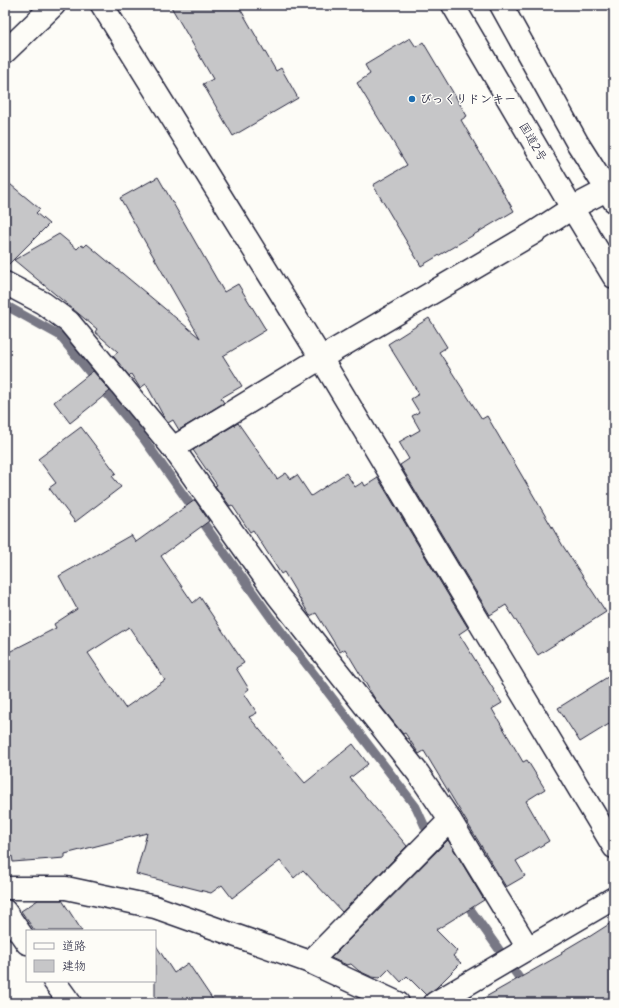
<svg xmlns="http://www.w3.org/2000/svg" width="619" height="1008" viewBox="0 0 619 1008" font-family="Delius,'Klee One',sans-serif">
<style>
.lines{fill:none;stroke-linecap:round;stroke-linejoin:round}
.stream{stroke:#787885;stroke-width:9}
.building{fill:#c6c6c8;stroke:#22223b;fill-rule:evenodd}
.street-casing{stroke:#22223b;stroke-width:25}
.highway-casing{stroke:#22223b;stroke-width:25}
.street{stroke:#fdfcf7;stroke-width:22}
.highway{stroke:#fdfcf7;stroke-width:22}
.poi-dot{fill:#1f6fb2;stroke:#fdfcf7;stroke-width:1.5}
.labels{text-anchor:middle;stroke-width:3;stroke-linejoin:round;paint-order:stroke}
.poi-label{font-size:12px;font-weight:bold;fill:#22223b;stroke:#fdfcf7;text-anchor:start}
.street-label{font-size:12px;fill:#22223b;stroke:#fdfcf7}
</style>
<rect width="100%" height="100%" fill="#fdfcf7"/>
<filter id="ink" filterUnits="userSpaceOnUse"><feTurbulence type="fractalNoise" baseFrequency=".025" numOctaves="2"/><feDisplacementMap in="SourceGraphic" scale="8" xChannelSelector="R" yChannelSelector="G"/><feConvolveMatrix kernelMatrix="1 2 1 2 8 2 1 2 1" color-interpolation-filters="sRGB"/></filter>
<g filter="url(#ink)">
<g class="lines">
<g class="stream">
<path d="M5,305L59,335L143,438L271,618L416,807L441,862"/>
<path d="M463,899L537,1003"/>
</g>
</g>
<g class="building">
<path d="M170,5H238L276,71L281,68L298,98L233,136L203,84L213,79Z"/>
<path d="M410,38L416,47L423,42L467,116L461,120L514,211L421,266L373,185L407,165L357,83L370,74L365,65Z"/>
<path d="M158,177L224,292L238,284L266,330L223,356L242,386L221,398L224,403L179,430L173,420L168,423L165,419L146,384L140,388L131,374L129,376L113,356L118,352L95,332L97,329L14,260L59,234L77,249L81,245L84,247L87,244L200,338L120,198Z"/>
<path d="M5,180L40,209L36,213L49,224L5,268Z"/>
<path d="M429,318L447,347L439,352L482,419L487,416L563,546L606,612L538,655L506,605L490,615L400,465L409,459L399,442L420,430L412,416L419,412L411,399L419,394L388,344Z"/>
<path d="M93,371L110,391L70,423L54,402Z"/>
<path d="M238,423L277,479L286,473L291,479L297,475L311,496L346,473L355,487L363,482L365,486L378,478L468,628L459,634L502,703L492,709L523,762L527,760L545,789L526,801L549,841L516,861L525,876L506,887L424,751L419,754L405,733L403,734L375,699L345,649L340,652L316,613L310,616L284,572L281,574L253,530L250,532L232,505L230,506L215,486L217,485L193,450Z"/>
<path d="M81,427L116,473L112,476L121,487L75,522L49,488L56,483L38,459Z"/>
<path d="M195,500L209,521L161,556L193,603L200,597L244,663L236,668L249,689L244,693L257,713L249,717L305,783L353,744L368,764L350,778L407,846L342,912L303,870L294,878L280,861L232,898L222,885L211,893L136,874L147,833L65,854V858L13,862L12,856L5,858V654L56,628L54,624L77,609L59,576L131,535L136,542ZM129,627L165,680L125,708L88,653Z"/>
<path d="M614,673V721L580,742L558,708Z"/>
<path d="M448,840L484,900L436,930L457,951L453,956L461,963L436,988L426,995L407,976L401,982L389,969L380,978L372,977L359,971L351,964L347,965L331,958Z"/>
<path d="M38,900H62L82,931H35L21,911Z"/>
<path d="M614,921V1003H475L562,954L561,952L588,936L589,937Z"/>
<path d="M155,944L174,973L188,963L215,1003H155Z"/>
</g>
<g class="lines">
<g class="street-casing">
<g id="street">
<path d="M102,5L321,358L614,847"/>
<path d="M5,52L54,5"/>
<path d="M5,283L43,303L69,322L173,448L278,596L418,773L450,820L528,948"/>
<path d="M173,448L321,358L532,234L572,208L614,186"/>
<path d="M5,888H66L155,907L310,962L398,1003"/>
<path d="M5,911L27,943"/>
<path d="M310,962L450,820"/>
<path d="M54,981L70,1003"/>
<path d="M435,1003L614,898"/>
</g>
</g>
<g class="highway-casing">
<g id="highway">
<path d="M453,5L572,208L614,277"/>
<path d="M501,5L578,144L614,201"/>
</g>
</g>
<use href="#street" class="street"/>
<use href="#highway" class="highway"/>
</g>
</g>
<circle class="poi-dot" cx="412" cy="99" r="4"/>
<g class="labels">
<g class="poi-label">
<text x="420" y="103">びっくりドンキー</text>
</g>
<g class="street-label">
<text transform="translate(533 142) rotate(60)" y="4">国道2号</text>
</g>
</g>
<rect width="619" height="1008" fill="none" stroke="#fdfcf7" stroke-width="20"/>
<rect x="10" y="10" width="599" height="988" fill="none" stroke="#22223b" stroke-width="1.5" filter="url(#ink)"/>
<rect x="26" y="930" width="130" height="52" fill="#fdfcf7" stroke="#a5a5ac"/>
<rect x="34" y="943" width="20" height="6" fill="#fdfcf7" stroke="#a5a5ac"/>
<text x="62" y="950" font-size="12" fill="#22223b">道路</text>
<rect x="34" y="960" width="20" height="12" fill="#c6c6c8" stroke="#a5a5ac"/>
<text x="62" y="970" font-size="12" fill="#22223b">建物</text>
</svg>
